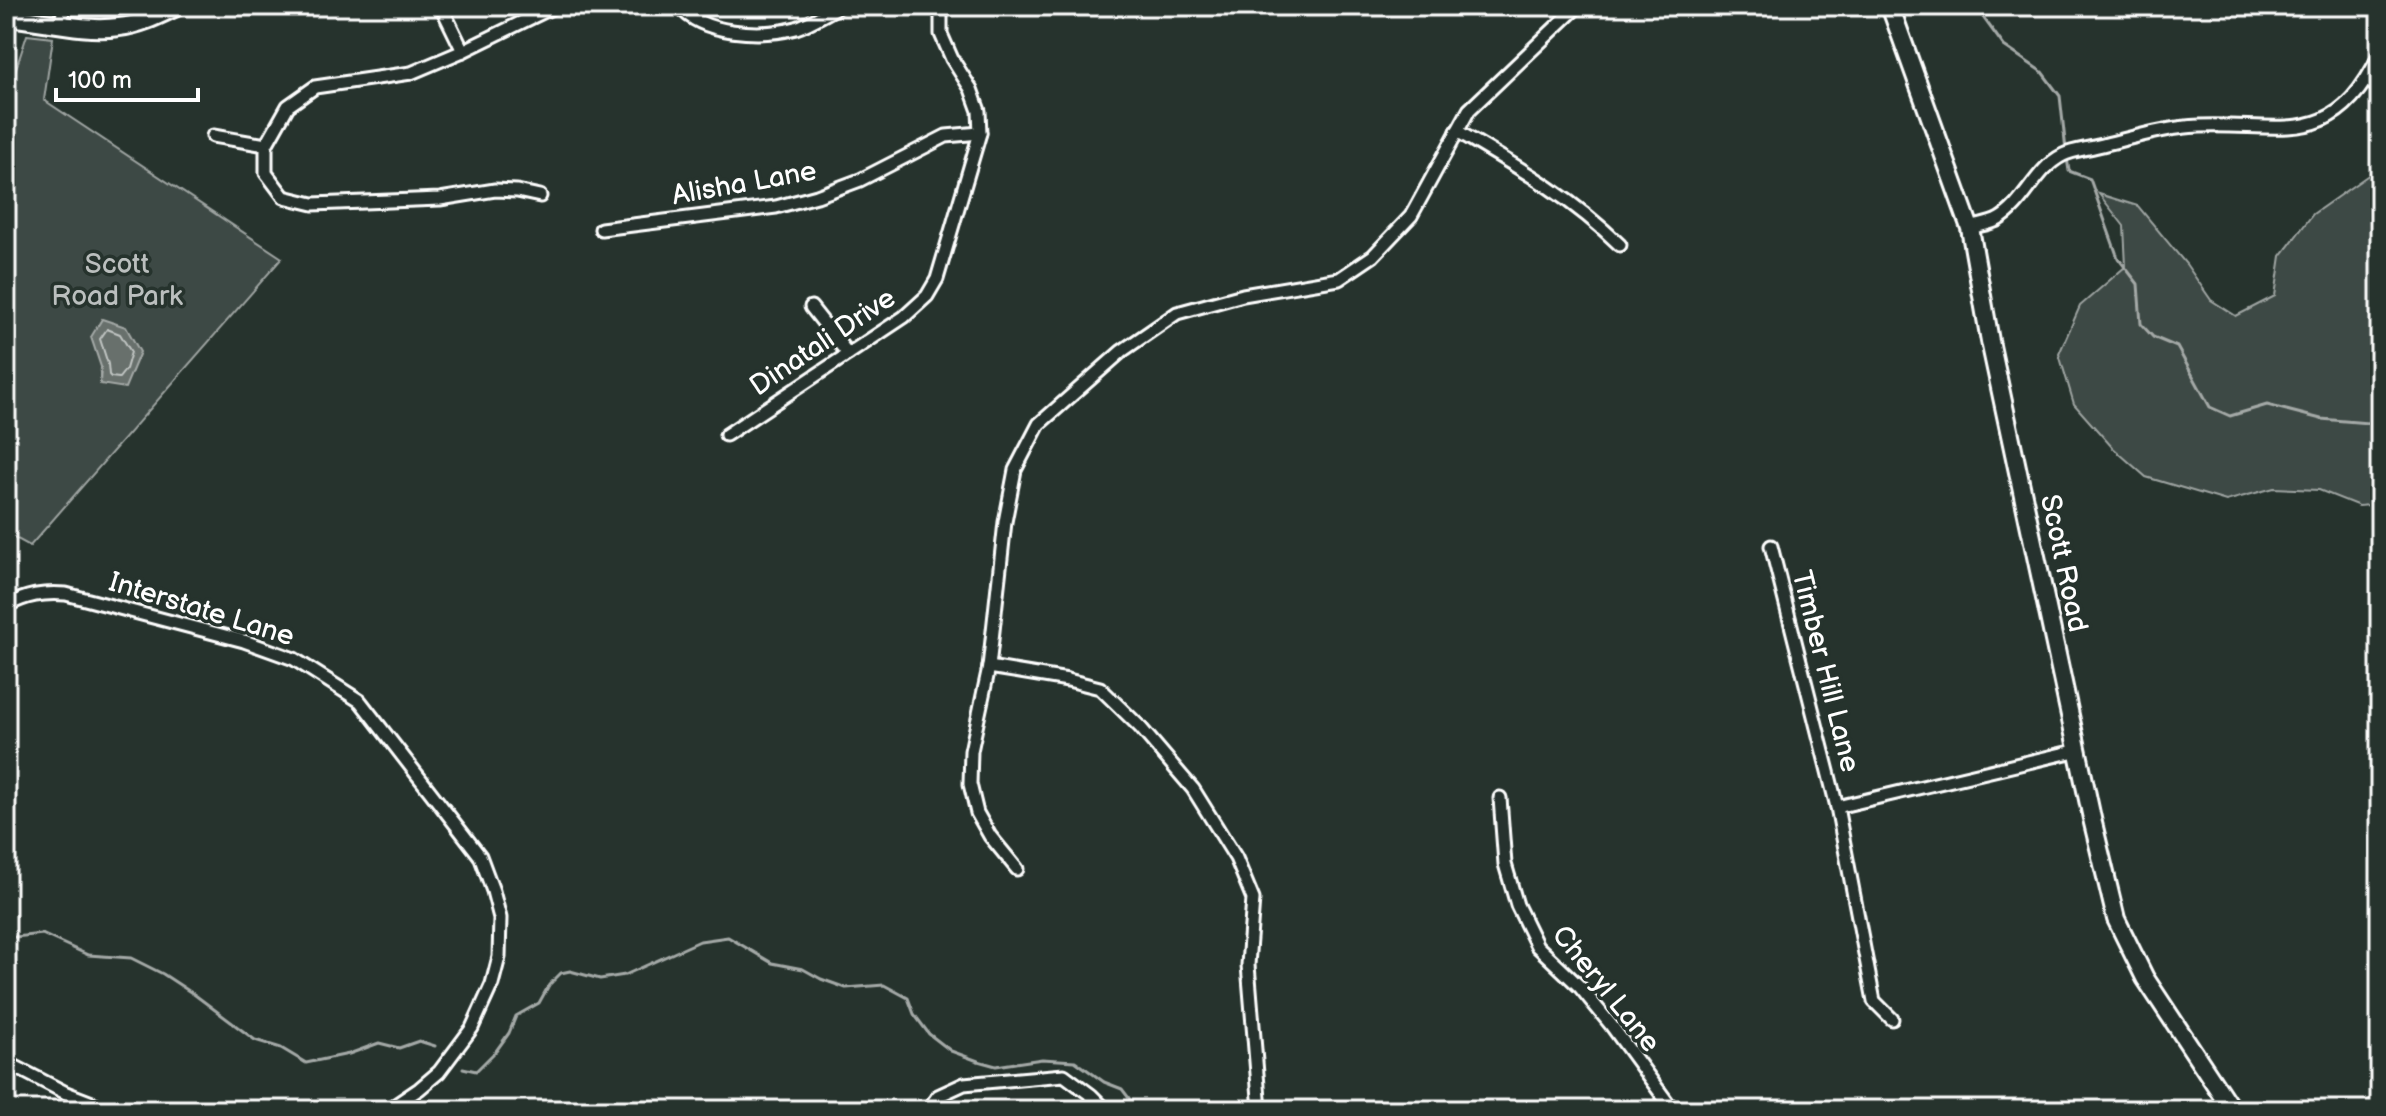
<svg xmlns="http://www.w3.org/2000/svg" width="2386" height="1116" viewBox="0 0 2386 1116" font-family="'Balsamiq Sans',sans-serif">
<style>
.green{fill:#3e4944;stroke:#9ea4a2;stroke-width:2}
.water{fill:#67706c;stroke:#a4a9a7;stroke-width:2}
.lines{fill:none;stroke-linecap:round;stroke-linejoin:round}
.shore{stroke:#c2c6c4;stroke-width:2}
.stream{stroke:#a4a9a7;stroke-width:3}
.minor-casing{stroke:#fff;stroke-width:17}
.secondary-casing{stroke:#fff;stroke-width:22}
.minor{stroke:#26332d;stroke-width:11}
.secondary{stroke:#26332d;stroke-width:16}
.labels{text-anchor:middle;stroke-width:7;stroke-linejoin:round;paint-order:stroke}
.street-label{font-size:28px;fill:#fff;stroke:#26332d}
.park-label{font-size:28px;fill:#bbbfbe;stroke:#26332d}
</style>
<rect width="100%" height="100%" fill="#26332d"/>
<filter id="ink" filterUnits="userSpaceOnUse"><feTurbulence type="fractalNoise" baseFrequency=".0125" numOctaves="2"/><feDisplacementMap in="SourceGraphic" scale="16" xChannelSelector="R" yChannelSelector="G"/><feConvolveMatrix kernelMatrix="1 2 1 2 8 2 1 2 1" color-interpolation-filters="sRGB"/></filter>
<g filter="url(#ink)">
<g class="green">
<path d="M27,35L53,38L44,100L282,258L30,546L6,533V99Z"/>
<path d="M2370,174L2380,175V504L2359,506L2319,490L2274,488L2226,501L2146,477L2112,447L2074,404L2059,354L2080,306L2126,266L2124,226L2099,194L2138,206L2186,264L2211,300L2236,316L2275,296L2281,256L2313,214Z"/>
</g>
<path class="water" d="M102,319L126,327L140,352L125,388L100,384L101,367L91,337Z"/>
<g class="lines">
<path class="shore" d="M107,329L120,334L131,352L126,369L119,378L111,377L109,375L108,364L100,339Z"/>
<g class="stream">
<path d="M1975,6L2004,46L2042,72L2060,96L2066,150"/>
<path d="M2067,158L2069,171L2090,179L2118,258L2138,284L2141,324L2153,337L2177,347L2210,407L2230,416L2267,405L2321,419L2380,424"/>
<path d="M6,938L42,934L88,955L131,958L163,974L195,995L255,1040L281,1048L306,1063L349,1054L379,1043L399,1048L419,1041L435,1046"/>
<path d="M463,1068L476,1071L496,1051L509,1033L516,1016L539,1003L549,985L561,973L570,971L600,979L625,975L700,941L728,937L772,963L803,969L821,979L846,988L884,985L908,998L914,1014L929,1034L951,1051L978,1061L996,1066L1042,1059L1075,1061L1104,1082L1122,1089L1138,1110"/>
</g>
<g class="minor-casing">
<g id="minor">
<path d="M441,6L463,51"/>
<path d="M679,6C702,35 762,37 796,28C811,23 826,13 840,6"/>
<path d="M61,24L64,6"/>
<path d="M2368,80L2380,89"/>
<path d="M1457,131C1516,166 1570,196 1620,245"/>
<path d="M213,136L266,145"/>
<path d="M540,196L517,191L495,190L440,199L313,204L284,197L266,173V145L288,106L315,87L411,73L463,51L555,6"/>
<path d="M1970,228C1979,225 1991,224 1999,219C2025,204 2035,169 2063,155C2073,150 2087,149 2098,146C2132,138 2165,127 2200,126C2286,123 2334,150 2380,54"/>
<path d="M601,229L776,207L817,196L860,180L946,136L980,133"/>
<path d="M811,307L848,354"/>
<path d="M726,435L904,317L927,296L937,279L980,133L979,111L971,89L952,59L941,34V6"/>
<path d="M1771,546L1837,807L1874,1001L1892,1019"/>
<path d="M6,606C26,595 44,592 66,594L244,641L294,659L360,701L480,856L493,891L500,918L499,957L492,984L472,1028L439,1072L419,1089L388,1110"/>
<path d="M989,667L1068,680L1100,688L1140,727L1193,789L1236,858L1253,899L1248,965L1260,1110"/>
<path d="M1500,798L1505,864L1517,905L1537,946L1580,987L1611,1025L1673,1110"/>
<path d="M1837,807L2079,750"/>
<path d="M1017,869L990,836L977,813L970,784L971,751L989,667L1005,522L1015,470L1039,424L1122,351L1177,313L1243,295L1339,279L1373,256L1411,216L1469,110L1578,6"/>
<path d="M6,1062L66,1093L110,1110"/>
<path d="M928,1110L938,1096L964,1084L1064,1075L1091,1095L1106,1110"/>
</g>
</g>
<g class="secondary-casing">
<g id="secondary">
<path d="M1890,6L1970,228L1990,341L2093,823L2116,919L2145,978L2232,1110"/>
<path d="M6,17C43,20 82,32 119,27C140,25 159,15 178,6"/>
</g>
</g>
<use href="#minor" class="minor"/>
<use href="#secondary" class="secondary"/>
</g>
</g>
<g class="labels">
<g class="street-label">
<text transform="translate(744 182) rotate(-10)" y="10">Alisha Lane</text>
<text transform="translate(822 341) rotate(-34)" y="10">Dinatali Drive</text>
<text transform="translate(2065 563) rotate(78)" y="10">Scott Road</text>
<text transform="translate(202 608) rotate(17)" y="10">Interstate Lane</text>
<text transform="translate(1827 671) rotate(76)" y="10">Timber Hill Lane</text>
<text transform="translate(1607 988) rotate(51)" y="10">Cheryl Lane</text>
</g>
<g class="park-label">
<text x="117" y="273">Scott<tspan x="117" dy="32">Road Park</tspan></text>
</g>
</g>
<rect width="2386" height="1116" fill="none" stroke="#26332d" stroke-width="32"/>
<rect x="16" y="16" width="2354" height="1084" fill="none" stroke="#fff" stroke-width="3" filter="url(#ink)"/>
<path d="M56 88v12h142v-12" fill="none" stroke="#ffffff" stroke-width="4"/>
<text x="68" y="88" font-size="24" fill="#ffffff" stroke="#26332d" stroke-width="6" paint-order="stroke">100 m</text>
</svg>
